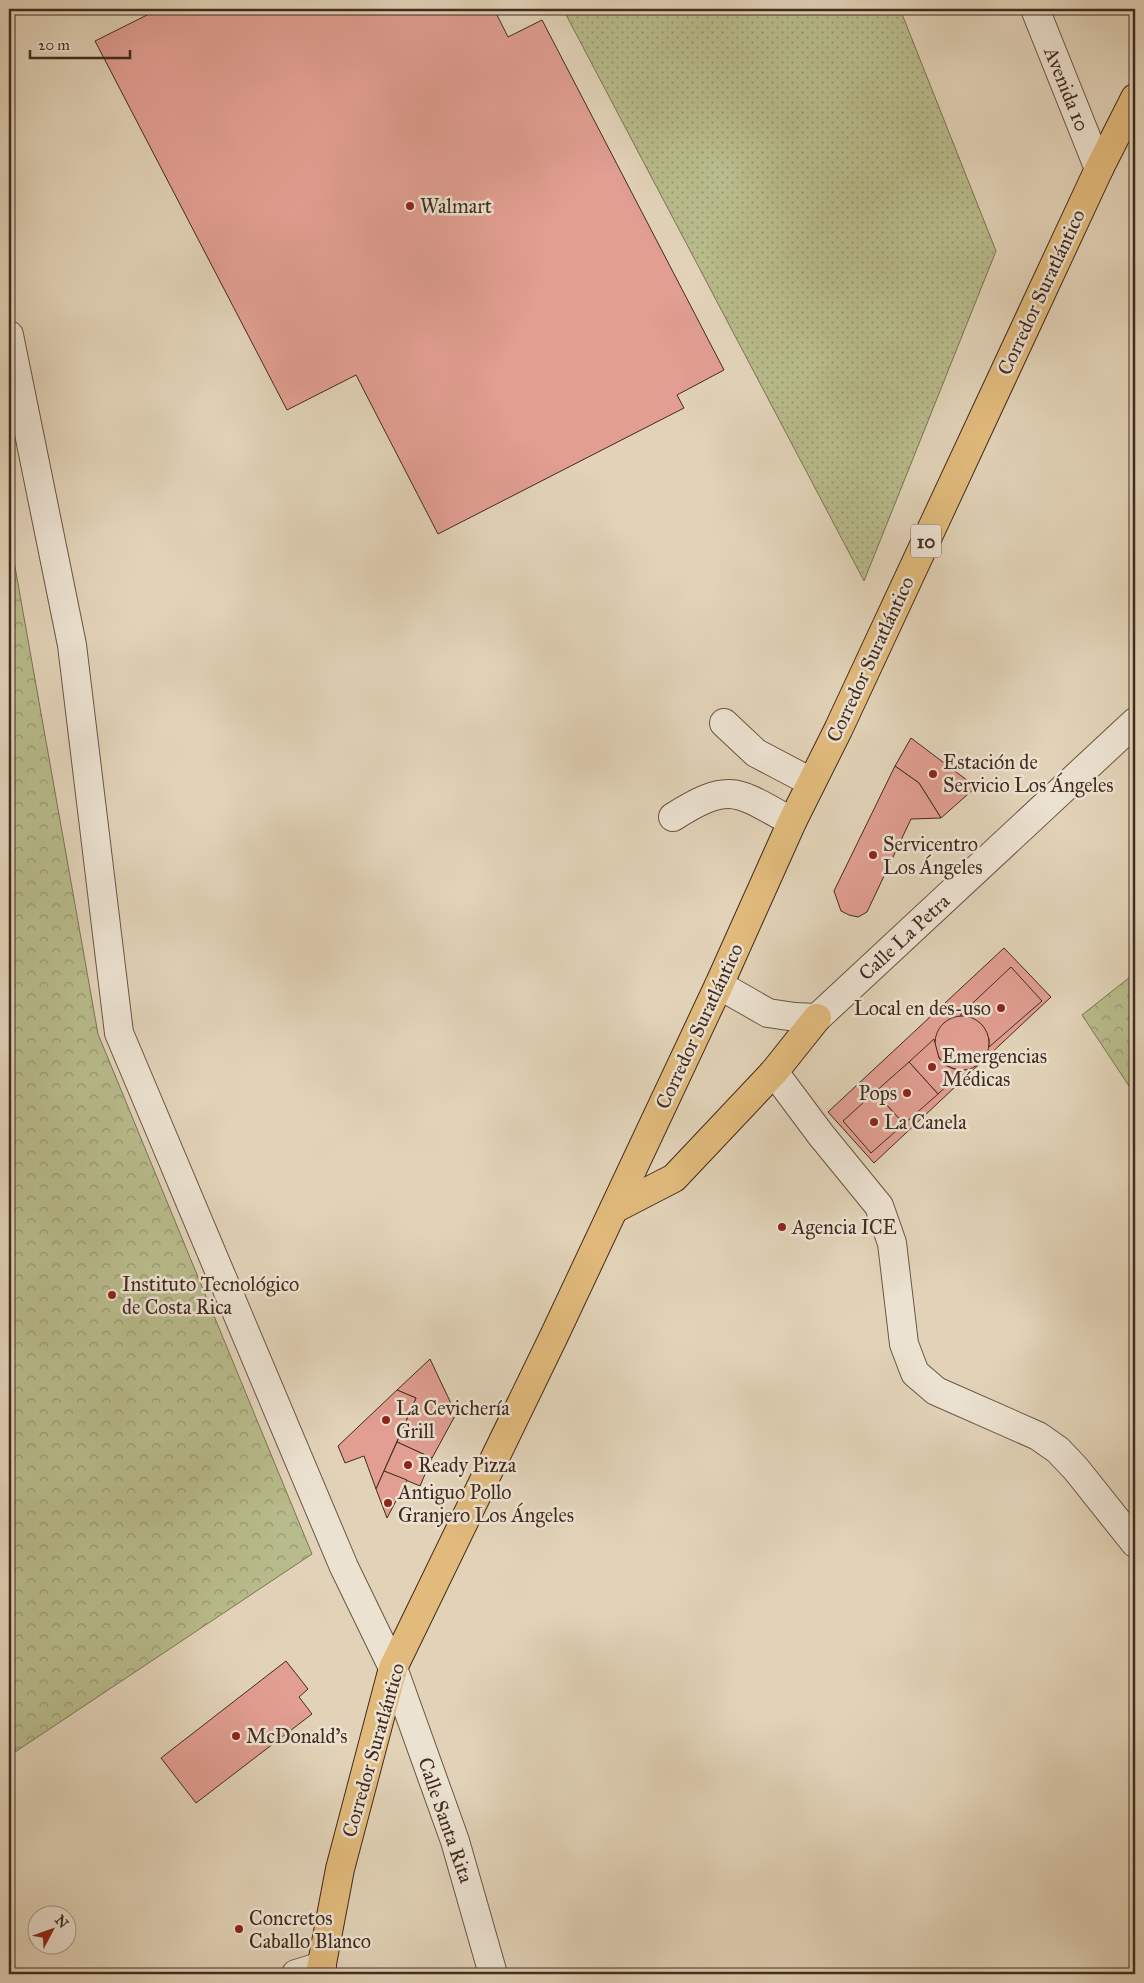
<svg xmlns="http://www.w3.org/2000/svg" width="1144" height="1983" viewBox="0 0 1144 1983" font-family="'IM FELL Great Primer',serif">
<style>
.grass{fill:url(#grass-dots);stroke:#7d7355}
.forest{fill:url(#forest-crowns);stroke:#7d7355}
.building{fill:#e19e91;stroke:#422b1f}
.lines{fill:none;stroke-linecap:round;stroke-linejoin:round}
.minor-casing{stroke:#6a5545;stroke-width:30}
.major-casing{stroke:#422b1f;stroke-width:30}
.minor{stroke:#ece2d1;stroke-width:28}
.major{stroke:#e1ba7c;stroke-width:28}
.poi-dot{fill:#8f2418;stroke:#ece2d1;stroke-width:2}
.labels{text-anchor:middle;stroke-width:5;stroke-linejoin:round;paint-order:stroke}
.shield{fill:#ece2d1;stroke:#756254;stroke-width:1}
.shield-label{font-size:19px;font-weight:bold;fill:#422b1f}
.street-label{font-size:20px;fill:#422b1f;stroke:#ece2d1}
.poi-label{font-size:20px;fill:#422b1f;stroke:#ece2d1;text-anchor:start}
</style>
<defs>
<pattern id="grass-dots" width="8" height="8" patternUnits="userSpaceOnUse" patternTransform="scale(1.25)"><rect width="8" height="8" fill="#b8bb8b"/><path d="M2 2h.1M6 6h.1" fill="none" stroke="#979871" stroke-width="1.8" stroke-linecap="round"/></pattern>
<pattern id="forest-crowns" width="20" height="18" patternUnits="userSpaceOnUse" patternTransform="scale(1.25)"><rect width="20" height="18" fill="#b8bb8b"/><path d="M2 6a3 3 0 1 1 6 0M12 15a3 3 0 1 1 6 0" fill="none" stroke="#979871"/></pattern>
</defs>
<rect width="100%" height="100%" fill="#e2d3b8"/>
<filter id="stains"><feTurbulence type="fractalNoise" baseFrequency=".004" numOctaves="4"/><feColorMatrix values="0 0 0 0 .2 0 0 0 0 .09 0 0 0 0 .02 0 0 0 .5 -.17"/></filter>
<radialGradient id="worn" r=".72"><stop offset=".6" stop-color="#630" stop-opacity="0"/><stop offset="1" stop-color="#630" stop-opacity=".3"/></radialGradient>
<path class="grass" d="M563,9H900L996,251L864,581Z"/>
<g class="forest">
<path d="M9,533L98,1034L312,1554L9,1756Z"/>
<path d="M1135,973V1095L1082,1015Z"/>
</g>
<g class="building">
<path d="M159,9H494L508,37L542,20L724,370L677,395L684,408L438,534L356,375L287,410L95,41Z"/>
<path d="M911,738L976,787L941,818L919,783L895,766Z"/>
<path d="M895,766L919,783L941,818L911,819L867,912L858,917L849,915L841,911L834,891Z"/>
<path d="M1004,948L1051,997L874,1163L828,1112Z"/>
<path d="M1011,967L1042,1001L989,1047V1039L982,1025L968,1016L960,1015Z"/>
<circle cx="962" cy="1043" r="27"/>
<path d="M934,1039L939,1058L945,1065L954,1069L963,1071L938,1094L909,1062Z"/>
<path d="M909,1062L938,1094L904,1124L875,1092Z"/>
<path d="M875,1092L904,1124L871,1153L843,1121Z"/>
<path d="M430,1359L456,1414L432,1458L397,1442L416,1398L397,1390Z"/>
<path d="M397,1390L416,1398L376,1489L364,1456L345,1463L338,1446Z"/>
<path d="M397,1442L432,1458L420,1486L384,1471Z"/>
<path d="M384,1471L407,1480L387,1518L376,1489Z"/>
<path d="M286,1661L308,1689L299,1697L312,1714L196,1803L161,1758Z"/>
</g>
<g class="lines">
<g class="minor-casing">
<g id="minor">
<path d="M1035,9L1099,169"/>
<path d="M9,335L72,645L119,1033L344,1567L393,1668L455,1841L493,1974"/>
<path d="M724,723L756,753L811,782"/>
<path d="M673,817C730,781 737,791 792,822"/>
<path d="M719,985L768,1013L795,1017L817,1018L1135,722"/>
<path d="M774,1072L821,1135L879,1206L892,1243L904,1344L915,1373L936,1391L1038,1436L1058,1450L1076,1469L1135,1543"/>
<path d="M296,1974L322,1966"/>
</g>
</g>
<g class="major-casing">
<g id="major">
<path d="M614,1209L674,1178L774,1072L817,1018"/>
<path d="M320,1974L340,1869L393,1668L554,1336L719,985L792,822L838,730L1099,169L1135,98"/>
</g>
</g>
<use href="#minor" class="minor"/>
<use href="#major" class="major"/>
</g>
<g class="poi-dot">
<circle cx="410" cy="206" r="5"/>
<circle cx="933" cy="774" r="5"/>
<circle cx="873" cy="855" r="5"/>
<circle cx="1001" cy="1008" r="5"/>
<circle cx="932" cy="1067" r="5"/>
<circle cx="907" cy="1093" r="5"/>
<circle cx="874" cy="1122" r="5"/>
<circle cx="782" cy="1227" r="5"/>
<circle cx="112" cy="1295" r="5"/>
<circle cx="386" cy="1420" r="5"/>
<circle cx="408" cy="1465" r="5"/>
<circle cx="388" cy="1503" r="5"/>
<circle cx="236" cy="1736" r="5"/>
<circle cx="239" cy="1929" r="5"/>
</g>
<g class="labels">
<rect class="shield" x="911" y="524.5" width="30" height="33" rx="4"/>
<g class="shield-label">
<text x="926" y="548">10</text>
</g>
<g class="street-label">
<text transform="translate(1067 89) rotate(68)" y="7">Avenida 10</text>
<text transform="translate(1041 292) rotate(-65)" y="7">Corredor Suratlántico</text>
<text transform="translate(870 659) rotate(-65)" y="7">Corredor Suratlántico</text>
<text transform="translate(904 937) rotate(-43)" y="7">Calle La Petra</text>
<text transform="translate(699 1026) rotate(-65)" y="7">Corredor Suratlántico</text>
<text transform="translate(373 1750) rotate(-74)" y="7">Corredor Suratlántico</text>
<text transform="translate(446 1820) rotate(71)" y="7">Calle Santa Rita</text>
</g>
<g class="poi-label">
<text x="420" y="213">Walmart</text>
<text x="943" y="769">Estación de<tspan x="943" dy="23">Servicio Los Ángeles</tspan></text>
<text x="883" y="851">Servicentro<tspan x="883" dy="23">Los Ángeles</tspan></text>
<text x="991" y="1015" text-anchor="end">Local en des-uso</text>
<text x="942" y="1063">Emergencias<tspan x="942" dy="23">Médicas</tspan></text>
<text x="897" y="1100" text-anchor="end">Pops</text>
<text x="884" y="1129">La Canela</text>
<text x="792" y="1234">Agencia ICE</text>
<text x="122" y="1291">Instituto Tecnológico<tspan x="122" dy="23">de Costa Rica</tspan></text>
<text x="396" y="1415">La Cevichería<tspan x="396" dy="23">Grill</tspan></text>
<text x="418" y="1472">Ready Pizza</text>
<text x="398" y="1499">Antiguo Pollo<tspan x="398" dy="23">Granjero Los Ángeles</tspan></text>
<text x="246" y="1743">McDonald's</text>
<text x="249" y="1925">Concretos<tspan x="249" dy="23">Caballo Blanco</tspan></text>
</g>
</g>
<rect width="1144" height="1983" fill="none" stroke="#e2d3b8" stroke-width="30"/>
<rect x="10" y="10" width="1124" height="1963" fill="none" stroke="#422b1f" stroke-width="2.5"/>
<rect x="15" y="15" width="1114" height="1953" fill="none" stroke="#422b1f"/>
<g transform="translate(52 1930) rotate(49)"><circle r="24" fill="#ece2d1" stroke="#a8998a"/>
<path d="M0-4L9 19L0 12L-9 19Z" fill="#8f2418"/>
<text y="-8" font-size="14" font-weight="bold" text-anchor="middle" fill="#422b1f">N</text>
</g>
<path d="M30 50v8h100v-8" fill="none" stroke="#422b1f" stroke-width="2.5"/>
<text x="38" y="50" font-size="15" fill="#422b1f" stroke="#ece2d1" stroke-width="4" paint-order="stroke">20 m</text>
<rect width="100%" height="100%" filter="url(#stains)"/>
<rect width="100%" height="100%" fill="url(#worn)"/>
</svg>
